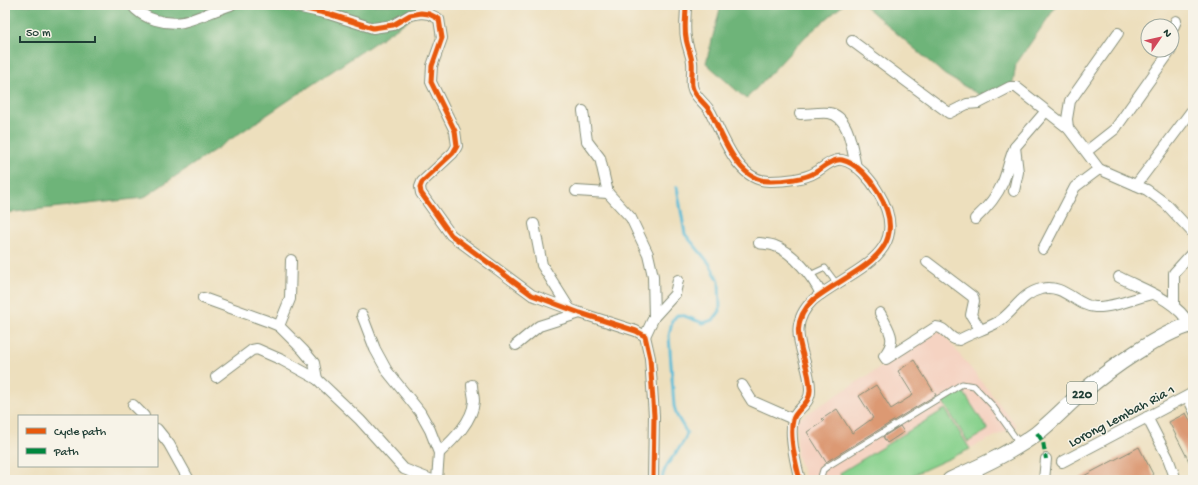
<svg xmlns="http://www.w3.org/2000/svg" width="1198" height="485" viewBox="0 0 1198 485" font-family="'Gochi Hand',sans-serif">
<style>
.built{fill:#f5d3c2}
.green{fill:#89d28e;stroke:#548861}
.forest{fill:#6eb479;stroke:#467856}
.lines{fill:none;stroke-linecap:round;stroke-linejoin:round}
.stream{stroke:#58bbd7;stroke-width:3}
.building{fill:#dc9973}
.lane-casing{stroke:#868e78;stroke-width:7}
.street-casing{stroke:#868e78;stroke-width:12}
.primary-casing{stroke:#868e78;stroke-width:17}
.lane{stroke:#fff;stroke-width:5}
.street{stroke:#fff;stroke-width:10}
.primary{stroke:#fff;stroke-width:15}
.quiet{stroke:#00873e;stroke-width:4;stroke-dasharray:8 4;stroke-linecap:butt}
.cycleway-casing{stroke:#f7f3e8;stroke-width:8}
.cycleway{stroke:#e8590c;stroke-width:5}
.labels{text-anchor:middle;stroke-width:3;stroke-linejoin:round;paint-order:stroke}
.shield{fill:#f7f3e8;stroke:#60746a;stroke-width:1}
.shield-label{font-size:13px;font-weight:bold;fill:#1f3d34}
.street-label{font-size:14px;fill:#1f3d34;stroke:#f7f3e8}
</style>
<rect width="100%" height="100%" fill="#f7f3e8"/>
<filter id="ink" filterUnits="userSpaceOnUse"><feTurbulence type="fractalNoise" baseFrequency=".025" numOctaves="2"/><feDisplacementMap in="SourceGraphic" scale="8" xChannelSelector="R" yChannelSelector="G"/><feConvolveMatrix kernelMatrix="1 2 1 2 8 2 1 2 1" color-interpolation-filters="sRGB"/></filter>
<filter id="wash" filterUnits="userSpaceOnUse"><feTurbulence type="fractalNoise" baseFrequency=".012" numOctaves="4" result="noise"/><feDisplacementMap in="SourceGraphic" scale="16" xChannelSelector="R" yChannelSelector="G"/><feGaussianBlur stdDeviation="0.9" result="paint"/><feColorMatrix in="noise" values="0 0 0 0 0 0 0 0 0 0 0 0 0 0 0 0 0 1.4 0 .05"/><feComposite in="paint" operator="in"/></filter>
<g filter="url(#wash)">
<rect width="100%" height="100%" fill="#eddfbd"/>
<path class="built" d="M940,330L1017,426L902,480H806L797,456V420Z"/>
<g class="green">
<path d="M962,390L988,430L968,442L943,402Z"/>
<path d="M945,409L970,449L902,480H842L840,473Z"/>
</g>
<g class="forest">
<path d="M5,5H431L143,198L5,213Z"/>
<path d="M721,5H843L806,36L746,99L706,63Z"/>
<path d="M864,5H1057L1016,64L1013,83L983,97L945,75Z"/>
</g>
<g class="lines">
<path class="stream" d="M662,480C663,462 683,450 687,433L677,416L674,406L669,336L672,321L677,315H682L703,323L713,320L720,311L719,281L709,263L685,234L677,187"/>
</g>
<g id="blocks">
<g class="building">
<path d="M914,360L936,395L826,462L807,432L824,421L822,419L837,409L852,433L873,418L859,396L876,385L891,409L913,395L898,371Z"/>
<path d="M1186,413L1193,426V469L1169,422Z"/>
<path d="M900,426L904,432L887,443L883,437Z"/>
<path d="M1139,447L1156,480H1076Z"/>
</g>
</g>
</g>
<g filter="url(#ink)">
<use href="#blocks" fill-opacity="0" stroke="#868e78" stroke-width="1"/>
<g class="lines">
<g class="lane-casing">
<g id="lane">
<path d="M810,275L825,268L837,284"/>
<path d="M1185,397L1193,414"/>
<path d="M820,480L823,470L828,466L962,384L974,386L992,405L1020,444"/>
</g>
</g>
<g class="street-casing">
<g id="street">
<path d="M132,5C142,19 167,25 183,22C199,18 215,10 231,5"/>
<path d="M288,5L329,14L373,28L393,25L410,15L421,13L429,14L439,19L442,38L432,66L431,82L455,131L457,146L453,153L422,182L420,187L421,193L451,235L532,295L580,313L636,331L645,336L650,358L654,416L653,480"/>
<path d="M686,5C686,16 684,28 686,38C687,46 691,54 692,62C693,69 691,78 692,86C694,97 706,103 711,113C723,136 738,183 771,181C784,181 805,179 816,172C823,168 833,158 842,160C857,163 871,180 878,192C916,254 852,269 813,300C782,330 810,357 810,389C811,405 795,409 793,420C789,435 796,465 800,480"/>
<path d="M1172,30L1176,21"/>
<path d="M852,41L949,113L967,104L979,103L1010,87H1016L1068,128L1099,169L1147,190L1166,204L1193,233"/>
<path d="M583,111L587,141L600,158L608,193L631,218L648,254L653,276L654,317"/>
<path d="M800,114C809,114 820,112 829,113C850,116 852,151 856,167"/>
<path d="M1068,128L1067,119L1070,101L1118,33"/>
<path d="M1087,151L1115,129L1171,50"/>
<path d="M1136,185L1193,109"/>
<path d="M576,191L608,193"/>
<path d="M1014,191L1018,172L1015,147L1046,111"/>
<path d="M975,219C987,208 997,196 1003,182C1008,170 1009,159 1015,147"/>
<path d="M534,224L542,265L569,308"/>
<path d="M759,243C764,244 770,244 775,246C793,252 813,277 821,294"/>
<path d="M1043,249L1075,187L1099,169"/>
<path d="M291,260L290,299L279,326L303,350L314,363L317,379"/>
<path d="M927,262L973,297L974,301L971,315L980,329"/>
<path d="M1119,277C1142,289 1177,300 1190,325"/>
<path d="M203,298L267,321L279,326"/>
<path d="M1174,305V273L1193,252"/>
<path d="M880,313C889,331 898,339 884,356L886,359L936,327C946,327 949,340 959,340C971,333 986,329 998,322C1014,312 1022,293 1041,289C1064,283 1076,306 1095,307C1112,308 1135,298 1152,294"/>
<path d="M362,315L375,349L387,371L420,412L430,430L439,453L437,480"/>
<path d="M645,336L654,317L675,294L678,280"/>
<path d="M516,345L539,326L580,313"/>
<path d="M216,377L252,350L257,349L282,360L317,379L360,420L404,469L432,480"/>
<path d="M742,385L752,401L793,419"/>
<path d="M133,405L144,416"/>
<path d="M1147,417L1168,458L1176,480"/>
<path d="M157,429L169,444L189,480"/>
<path d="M439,453C453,440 473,421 474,401C474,396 472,390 472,385"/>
<path d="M1062,462L1193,393"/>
<path d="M975,469L980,480"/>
<path d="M1044,480L1046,459"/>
</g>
</g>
<g class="primary-casing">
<path id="primary" d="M950,480C979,467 1010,453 1036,434C1053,421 1068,404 1084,391C1111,368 1160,333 1193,324"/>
</g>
<use href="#lane" class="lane"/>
<use href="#street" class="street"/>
<use href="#primary" class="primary"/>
<path class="quiet" d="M1037,433L1043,442L1046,459"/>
<g class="cycleway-casing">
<g id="cycleway">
<path d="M288,5L329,14L373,28L393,25L410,15L421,13L429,14L439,19L442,38L432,66L431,82L455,131L457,146L453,153L422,182L420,187L421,193L451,235L532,295L580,313L636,331L645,336L650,358L654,416L653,480"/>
<path d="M686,5C686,16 684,28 686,38C687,46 691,54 692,62C693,69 691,78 692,86C694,97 706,103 711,113C723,136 738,183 771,181C784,181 805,179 816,172C823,168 833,158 842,160C857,163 871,180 878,192C916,254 852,269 813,300C782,330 810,357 810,389C811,405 795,409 793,420C789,435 796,465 800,480"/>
</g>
</g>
<use href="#cycleway" class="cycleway"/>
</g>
</g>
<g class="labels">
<rect class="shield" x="1067" y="382" width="30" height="22" rx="3"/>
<g class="shield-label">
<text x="1082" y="398">220</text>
</g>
<g class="street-label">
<text transform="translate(1121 415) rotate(-28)" y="5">Lorong Lembah Ria 1</text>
</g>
</g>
<rect width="1198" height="485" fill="none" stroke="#f7f3e8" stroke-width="20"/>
<rect x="18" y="415" width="140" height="52" fill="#f7f3e8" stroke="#a1aaa0"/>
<rect x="26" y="428" width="20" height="6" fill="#e8590c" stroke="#a1aaa0"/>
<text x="54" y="435" font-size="12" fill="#1f3d34">Cycle path</text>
<rect x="26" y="448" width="20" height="6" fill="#00873e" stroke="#a1aaa0"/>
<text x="54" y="455" font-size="12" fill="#1f3d34">Path</text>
<g transform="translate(1160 38) rotate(56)"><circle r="19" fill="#f7f3e8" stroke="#a1aaa0"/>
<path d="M0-3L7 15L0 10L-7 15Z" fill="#d1495b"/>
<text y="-6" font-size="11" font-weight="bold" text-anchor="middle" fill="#1f3d34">N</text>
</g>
<path d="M20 36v6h75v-6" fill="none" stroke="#1f3d34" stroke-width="2"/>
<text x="26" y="36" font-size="12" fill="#1f3d34" stroke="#f7f3e8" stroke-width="3" paint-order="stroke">50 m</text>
</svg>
